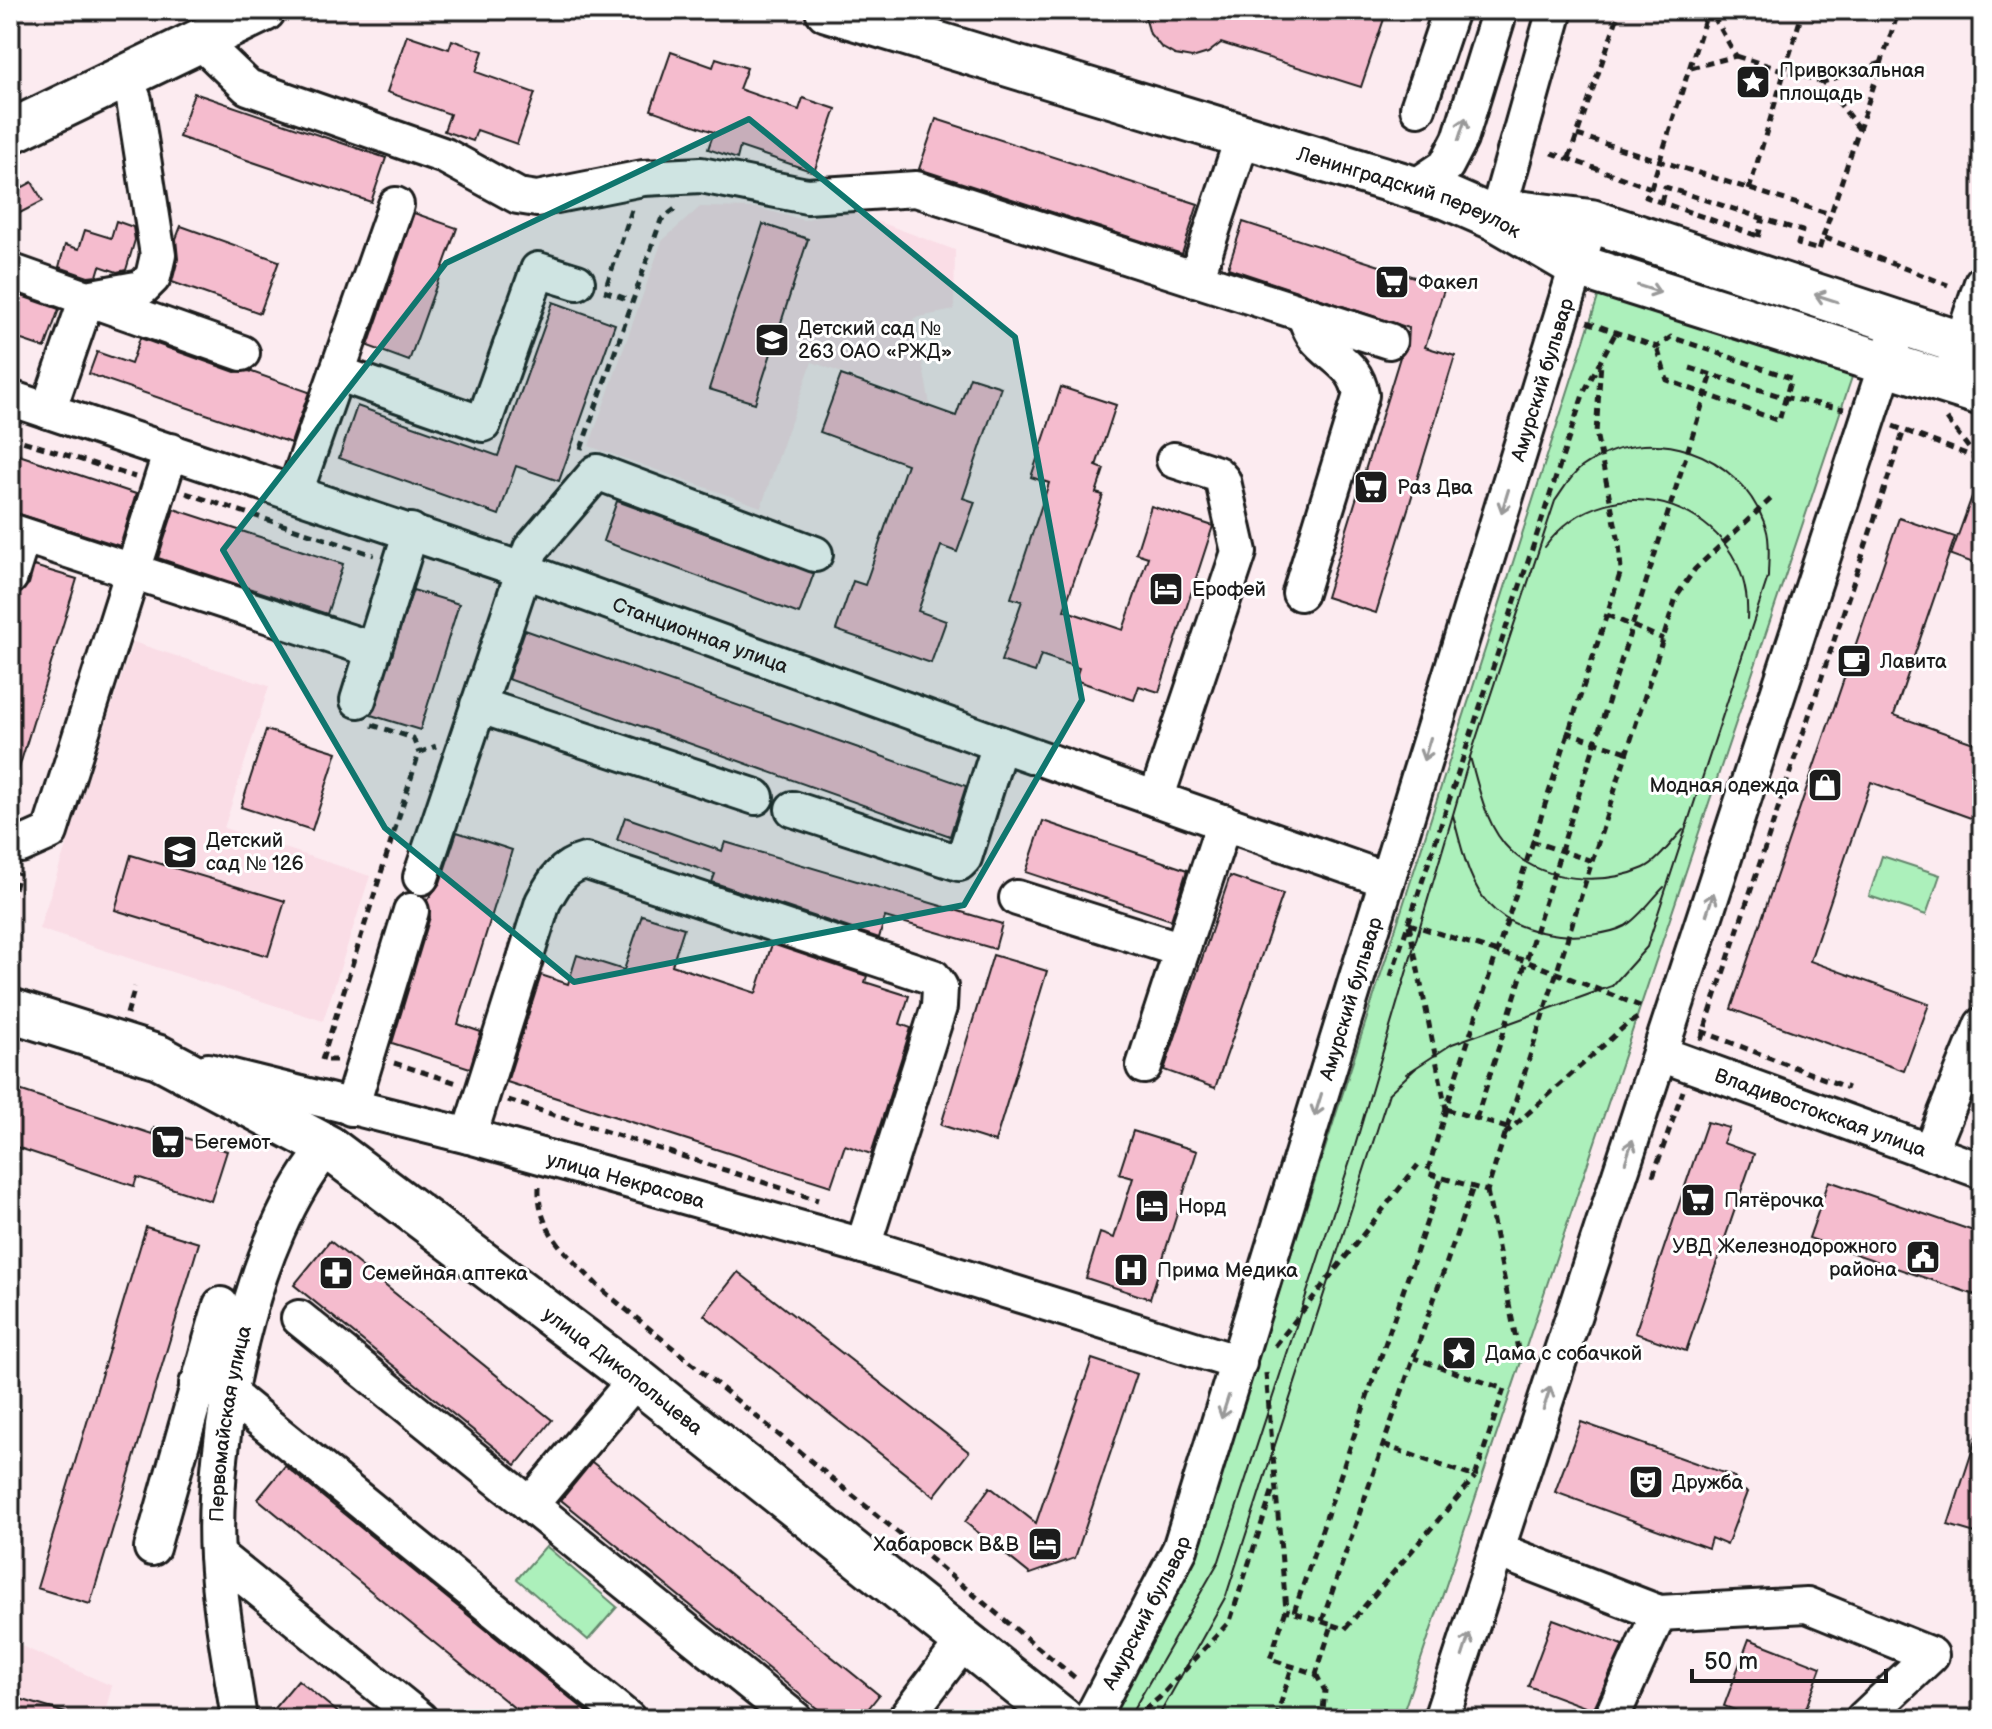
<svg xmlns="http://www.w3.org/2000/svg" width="1992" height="1729" viewBox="0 0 1992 1729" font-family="'Balsamiq Sans',sans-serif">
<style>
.built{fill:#fadde6}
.green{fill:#acf0bb;stroke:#64866c;stroke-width:2}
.building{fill:#f5bcce;stroke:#1c1c1c;stroke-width:2}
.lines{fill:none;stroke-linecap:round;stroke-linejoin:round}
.minor-casing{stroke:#1c1c1c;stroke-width:40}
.major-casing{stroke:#1c1c1c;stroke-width:48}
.path{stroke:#1c1c1c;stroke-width:5;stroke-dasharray:8 6;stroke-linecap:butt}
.minor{stroke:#fff;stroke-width:34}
.major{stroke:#fff;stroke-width:42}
.tram{stroke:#1c1c1c;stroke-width:2}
.oneway{stroke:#999}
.marked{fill:#0f766e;fill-opacity:0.2;stroke:#0f766e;stroke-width:6;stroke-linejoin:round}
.labels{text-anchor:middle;stroke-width:6;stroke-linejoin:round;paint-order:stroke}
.poi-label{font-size:20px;fill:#1c1c1c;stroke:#fff;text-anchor:start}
.street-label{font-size:20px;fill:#1c1c1c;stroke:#fff}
</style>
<rect width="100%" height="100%" fill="#fcebf0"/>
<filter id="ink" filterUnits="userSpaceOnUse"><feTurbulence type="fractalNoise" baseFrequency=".0125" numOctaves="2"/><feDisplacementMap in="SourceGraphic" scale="16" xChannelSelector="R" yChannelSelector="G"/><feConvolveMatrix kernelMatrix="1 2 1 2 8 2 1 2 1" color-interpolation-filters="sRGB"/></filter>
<g filter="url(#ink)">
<g class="built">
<path d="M700,207L758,208L804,220L845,209L955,250L954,310L914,318L930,405L812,362L761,507L589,446L662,241Z"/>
<path d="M133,642L269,686L224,828L370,876L323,1021L39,929Z"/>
<path d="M10,1641L112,1686L103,1719H10Z"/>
</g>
<g class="green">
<path d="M1600,291L1853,374L1401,1719H1112L1194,1557Z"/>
<path d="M1882,856L1940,875L1926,915L1869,896Z"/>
<path d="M546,1546L617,1607L588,1640L517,1579Z"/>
</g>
<g class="building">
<path d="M1143,10H1387L1361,87L1221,43L1208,53L1192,58L1175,55L1161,47L1150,34Z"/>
<path d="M407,35L449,49L452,40L483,51L476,72L535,93L517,144L477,130L473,141L444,131L450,114L387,92Z"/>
<path d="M671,52L713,67L716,58L747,68L739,89L799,110L803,98L836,109L814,172L740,147L737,159L708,149L714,132L651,110Z"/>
<path d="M194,93L386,158L371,202L179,137Z"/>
<path d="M936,119L1198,204L1182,254L919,169Z"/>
<path d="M32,182L43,201L10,218V194Z"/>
<path d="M414,213L457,228L409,361L368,346Z"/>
<path d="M116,221L133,227L135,240L126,270L117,272L100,266L97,276L88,277L59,267L65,245L79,249L85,230L111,238Z"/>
<path d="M1243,222L1445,287L1425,347L1455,356L1376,613L1326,597L1400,357L1408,346L1409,328L1228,268Z"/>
<path d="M763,224L808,239L755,403L709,389Z"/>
<path d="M181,226L279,261L260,313L172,282L178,259L176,239Z"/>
<path d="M10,292L59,309L45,348L10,336Z"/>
<path d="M553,302L615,324L559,481L516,466L499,515L339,458L357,406L498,456Z"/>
<path d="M140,338L235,372L249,371L309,392L291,443L89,374L97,352L131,364Z"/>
<path d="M841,375L956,416L970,377L1001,387L963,498L975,502L957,552L941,546L918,611L946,621L931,663L836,630L853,581L865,585L907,464L820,432Z"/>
<path d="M1061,387L1116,405L1096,466L1104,469L1096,493L1103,495L1064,610L1123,630L1148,557L1136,553L1151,506L1213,526L1159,692L1139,686L1134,700L1075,680L1079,668L1041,655L1035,672L1001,661L1022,601L1011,598L1049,483L1031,477Z"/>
<path d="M10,452L136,494L120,546L10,511Z"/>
<path d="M1979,477L1982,478V566L1951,555Z"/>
<path d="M617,501L814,573L799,614L603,541Z"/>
<path d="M174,509L343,564L327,614L158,558Z"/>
<path d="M1899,518L1955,537L1894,715L1982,746V822L1871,782L1810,961L1929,1004L1904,1071L1731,1009Z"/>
<path d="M34,566L77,579L15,781L10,780V611L14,596L29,584Z"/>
<path d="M413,590L459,604L420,730L371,715Z"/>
<path d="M525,630L966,786L950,836L508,679Z"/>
<path d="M266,730L337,752L312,830L241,807Z"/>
<path d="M625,817L722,851L725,842L1002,924L995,949L885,917L879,938L712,882L715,874L617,840Z"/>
<path d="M1043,821L1187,870L1171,920L1026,872Z"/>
<path d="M457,832L512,850L458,1024L481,1032L470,1068L392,1043L430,917L427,900L440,883Z"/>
<path d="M131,855L285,901L268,956L115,910Z"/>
<path d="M1230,876L1283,894L1215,1088L1164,1070Z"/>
<path d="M642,915L684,928L672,965L756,993L772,944L867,976L865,982L909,996L900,1024L911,1028L871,1154L845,1145L831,1186L507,1082L541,975L568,984L577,955L624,970Z"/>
<path d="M993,955L1047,971L995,1142L941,1125Z"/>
<path d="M10,1087L152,1134L154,1128L227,1151L211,1201L137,1177L134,1186L10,1145Z"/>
<path d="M1707,1122L1729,1128L1723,1143L1754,1154L1686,1351L1635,1333Z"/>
<path d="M1133,1131L1197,1151L1150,1299L1086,1278L1100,1233L1114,1238L1133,1178L1119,1174Z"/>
<path d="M1829,1181L1982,1234V1276L1975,1295L1809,1238Z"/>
<path d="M146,1227L199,1243L90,1604L37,1588Z"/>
<path d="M330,1241L552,1420L516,1465L294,1285Z"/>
<path d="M738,1272L969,1452L934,1496L704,1315Z"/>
<path d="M1092,1359L1137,1374L1075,1558L1030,1574L965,1522L990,1487L1036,1523Z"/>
<path d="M1581,1422L1735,1477L1731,1486L1747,1492L1727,1545L1711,1538L1708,1548L1555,1492Z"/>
<path d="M1978,1433L1982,1434V1535L1948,1525Z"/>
<path d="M592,1462L879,1695L860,1719H830L561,1500Z"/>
<path d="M285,1466L596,1719H528L258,1499Z"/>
<path d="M1553,1619L1623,1645L1593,1710L1528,1686Z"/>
<path d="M1749,1639L1821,1667L1802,1719H1758L1724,1706Z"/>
<path d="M298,1680L346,1719H265Z"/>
<path d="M10,1696L69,1714L68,1719H10Z"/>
</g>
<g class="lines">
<g class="minor-casing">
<g id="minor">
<path d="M200,41L248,87L445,156L518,196L537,199L643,178L701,175L807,196L916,189L1196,279L1243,136"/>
<path d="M1418,108L1451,10"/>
<path d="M1415,187L1446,166L1460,139L1500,10"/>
<path d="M1496,219L1555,10"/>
<path d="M10,271L242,353"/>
<path d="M1196,279L1389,341"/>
<path d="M1954,366L1982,283"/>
<path d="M337,373L483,424L538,270L577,282"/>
<path id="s1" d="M10,398L522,570L1000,744L1387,880"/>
<path d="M48,411L87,298L142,288L153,277L158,255L134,100L125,77"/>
<path d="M295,492L396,205"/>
<path d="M10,531L374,650"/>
<path d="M10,577L23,536"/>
<path d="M1300,593L1361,395C1356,364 1333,359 1315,337C1310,331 1307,321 1304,314"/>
<path d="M358,700L411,531"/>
<path d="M478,705L756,797"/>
<path d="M1156,799L1239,552L1223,481L1217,474L1174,460"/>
<path d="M793,809L959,863L964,858L1000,744"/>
<path d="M10,842L21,845L50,832L171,451"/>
<path d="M421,877L531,549L597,472L815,554"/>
<path d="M1017,898L1182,950"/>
<path id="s2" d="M1661,1054L1982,1171"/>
<path d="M1144,1066L1224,822"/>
<path id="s3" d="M208,1071L469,1136L863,1246L1239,1363"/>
<path d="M351,1108L411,911"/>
<path d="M469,1136L543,902C554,882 562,867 585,861L933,977L940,987L939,1007L863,1246"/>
<path d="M1930,1152L1982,1025"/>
<path d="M299,1318L795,1719"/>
<path d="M197,1384L228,1393L628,1719"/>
<path d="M530,1505L636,1379"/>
<path d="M152,1548L221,1305"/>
<path d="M1497,1550L1659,1613L1807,1605L1931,1655L1863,1719"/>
<path d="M217,1555L420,1719"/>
<path id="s4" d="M239,1719C231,1665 220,1610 217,1556C210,1439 250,1235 328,1147"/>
<path d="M905,1719L965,1640"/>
<path id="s5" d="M1091,1719L1180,1549L1591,221"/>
<path d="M1441,1719L1900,322"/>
<path d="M1611,1719L1659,1613"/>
</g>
</g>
<g class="major-casing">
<g id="major">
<path id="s6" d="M827,10L1448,198L1496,219L1575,265L1982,394"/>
<path d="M10,132L264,10"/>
<path d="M1496,219L1525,213L1591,221L1982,350"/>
<path id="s7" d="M10,1010L159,1057L328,1147L636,1379L1062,1719"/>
</g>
</g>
<g class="path">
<path d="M1736,56L1823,82"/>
<path d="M1691,68L1736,56L1710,10"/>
<path d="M1859,129L1823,82L1881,63"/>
<path d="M1577,135L1830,214"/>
<path d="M1552,153L1651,188L1646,197L1758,236"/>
<path d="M1569,158L1620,10"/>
<path d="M1651,188L1708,10"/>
<path d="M1749,190L1803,10"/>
<path d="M1661,202L1665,187L1802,231L1798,244L1819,250L1823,237L1948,285"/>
<path d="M1758,237L1763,218"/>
<path d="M1823,237L1899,10"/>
<path d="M607,284L632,210"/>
<path d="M604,291L632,301"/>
<path d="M1587,322L1657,347L1671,337L1791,378L1779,421L1667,380L1657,347"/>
<path d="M10,364L23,369"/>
<path d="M1690,368L1783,397L1844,409"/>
<path d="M1947,419L1974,455"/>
<path d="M1893,426L1982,460"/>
<path d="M10,437L135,477"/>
<path d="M581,449L661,220L679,206"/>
<path d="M186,493L374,555"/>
<path d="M1607,615L1663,639"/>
<path d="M372,725L413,738L419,753"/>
<path d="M1566,732L1627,752"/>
<path d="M1531,841L1592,861"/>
<path d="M10,902L19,873"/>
<path d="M1409,924L1526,961L1645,1008"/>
<path d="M1409,925L1446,1109L1621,571L1619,542L1596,433L1601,362"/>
<path d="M1391,976L1584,392L1616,332"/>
<path d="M127,1014L135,987"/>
<path d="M1701,1031L1848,1088"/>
<path d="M1701,1040L1904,430"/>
<path d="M336,1060H322L419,753L436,746"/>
<path d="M394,1063L457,1083"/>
<path d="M508,1100L818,1200"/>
<path d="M1446,1109L1507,1128L1487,1191L1427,1173Z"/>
<path d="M1476,1119L1712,374"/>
<path d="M1507,1128L1677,595L1695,569L1774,496"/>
<path d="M1505,1134L1626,1025L1642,1015"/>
<path d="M1653,1176L1683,1091"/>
<path d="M539,1187C537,1234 571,1257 601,1289L1079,1681"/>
<path d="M1487,1191L1520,1360"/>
<path d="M1275,1346L1418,1165"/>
<path d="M1266,1373L1286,1610L1270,1659L1316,1674L1332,1625L1286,1610"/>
<path d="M1383,1445L1475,1477L1504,1389L1414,1358"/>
<path d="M1294,1612L1442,1177"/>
<path d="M1322,1621L1473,1187"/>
<path d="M1332,1625L1345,1629L1475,1477"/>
<path d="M1316,1674L1325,1691L1322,1719"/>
<path d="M1133,1719L1159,1698L1230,1621L1274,1486"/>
<path d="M1276,1719L1292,1667"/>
</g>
<use href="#minor" class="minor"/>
<use href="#major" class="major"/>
<g class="tram">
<path d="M1545,547C1610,456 1754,507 1747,619"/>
<path d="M1470,757C1479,788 1486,828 1511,851C1544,882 1603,886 1644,868C1658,862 1672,841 1683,830"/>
<path d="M1453,815C1470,884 1481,926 1559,935C1578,937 1608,935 1625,926C1639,918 1653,898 1664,887"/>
<path d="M1128,1719L1219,1561L1355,1146L1470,757L1555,501C1563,490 1571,475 1582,467C1648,420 1741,451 1766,528C1771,542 1768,562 1768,577L1647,947L1612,986L1452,1044L1406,1074"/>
<path d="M1157,1719L1226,1596L1389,1093L1416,1068"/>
</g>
</g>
<defs><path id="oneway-shaft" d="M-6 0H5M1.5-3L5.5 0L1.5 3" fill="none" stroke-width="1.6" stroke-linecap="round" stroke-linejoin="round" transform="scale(2)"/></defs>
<g class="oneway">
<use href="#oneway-shaft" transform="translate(1462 129) rotate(-72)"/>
<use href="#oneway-shaft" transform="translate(1649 289) rotate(18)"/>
<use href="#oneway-shaft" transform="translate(1826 298) rotate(-162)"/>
<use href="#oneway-shaft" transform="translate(1505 501) rotate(107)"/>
<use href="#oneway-shaft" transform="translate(1427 749) rotate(107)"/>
<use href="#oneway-shaft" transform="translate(1710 904) rotate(-72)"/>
<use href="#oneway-shaft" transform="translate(1318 1105) rotate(107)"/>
<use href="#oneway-shaft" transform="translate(1629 1151) rotate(-72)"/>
<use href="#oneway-shaft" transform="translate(1547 1398) rotate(-72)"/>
<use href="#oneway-shaft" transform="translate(1225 1407) rotate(108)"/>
<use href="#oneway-shaft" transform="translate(1466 1645) rotate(-72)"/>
</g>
</g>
<path class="marked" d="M749,119L1015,337L1082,700L964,905L574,982L385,828L223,550L446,263Z"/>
<defs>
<g id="sight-square" transform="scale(1.8)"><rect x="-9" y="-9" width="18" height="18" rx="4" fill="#1c1c1c" stroke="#fff"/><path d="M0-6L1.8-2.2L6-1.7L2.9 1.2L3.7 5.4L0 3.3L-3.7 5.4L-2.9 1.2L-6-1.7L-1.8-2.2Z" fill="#fff"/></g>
<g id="supermarket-square" transform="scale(1.8)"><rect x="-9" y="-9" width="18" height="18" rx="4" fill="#1c1c1c" stroke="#fff"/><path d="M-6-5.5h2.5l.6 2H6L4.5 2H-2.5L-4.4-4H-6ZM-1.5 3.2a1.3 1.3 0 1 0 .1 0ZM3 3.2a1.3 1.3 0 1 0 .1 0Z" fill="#fff"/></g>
<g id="school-square" transform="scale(1.8)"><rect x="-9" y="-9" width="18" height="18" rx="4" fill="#1c1c1c" stroke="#fff"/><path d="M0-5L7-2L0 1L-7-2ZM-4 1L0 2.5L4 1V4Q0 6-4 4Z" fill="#fff"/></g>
<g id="hotel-square" transform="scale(1.8)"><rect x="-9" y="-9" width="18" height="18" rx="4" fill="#1c1c1c" stroke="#fff"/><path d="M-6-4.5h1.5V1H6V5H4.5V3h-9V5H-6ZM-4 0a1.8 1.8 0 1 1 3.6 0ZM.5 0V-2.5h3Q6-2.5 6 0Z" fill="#fff"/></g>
<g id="cafe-square" transform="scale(1.8)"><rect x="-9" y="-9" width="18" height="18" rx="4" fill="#1c1c1c" stroke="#fff"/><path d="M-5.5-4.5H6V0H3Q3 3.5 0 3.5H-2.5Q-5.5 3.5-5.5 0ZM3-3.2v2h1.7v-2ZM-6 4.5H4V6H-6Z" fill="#fff"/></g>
<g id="shop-square" transform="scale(1.8)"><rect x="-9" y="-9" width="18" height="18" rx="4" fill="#1c1c1c" stroke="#fff"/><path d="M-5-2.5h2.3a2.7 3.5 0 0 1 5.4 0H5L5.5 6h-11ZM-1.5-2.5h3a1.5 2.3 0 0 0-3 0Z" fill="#fff"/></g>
<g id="civic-square" transform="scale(1.8)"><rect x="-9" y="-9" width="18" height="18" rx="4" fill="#1c1c1c" stroke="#fff"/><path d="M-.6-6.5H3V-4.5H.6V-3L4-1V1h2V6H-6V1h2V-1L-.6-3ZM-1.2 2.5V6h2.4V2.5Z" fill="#fff"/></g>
<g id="hospital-square" transform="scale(1.8)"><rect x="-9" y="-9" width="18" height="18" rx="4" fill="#1c1c1c" stroke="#fff"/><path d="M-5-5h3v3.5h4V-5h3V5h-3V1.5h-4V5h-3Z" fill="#fff"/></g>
<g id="pharmacy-square" transform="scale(1.8)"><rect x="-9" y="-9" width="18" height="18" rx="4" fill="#1c1c1c" stroke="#fff"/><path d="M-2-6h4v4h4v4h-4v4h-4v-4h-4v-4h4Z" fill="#fff"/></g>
<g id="theatre-square" transform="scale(1.8)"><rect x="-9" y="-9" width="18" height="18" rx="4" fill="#1c1c1c" stroke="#fff"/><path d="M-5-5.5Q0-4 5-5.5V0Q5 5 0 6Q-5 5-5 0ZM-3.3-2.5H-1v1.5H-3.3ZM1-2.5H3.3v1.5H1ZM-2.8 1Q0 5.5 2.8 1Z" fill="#fff"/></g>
</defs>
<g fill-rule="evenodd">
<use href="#sight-square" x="1753" y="82"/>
<use href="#supermarket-square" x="1392" y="282"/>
<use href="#school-square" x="772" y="340"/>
<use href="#supermarket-square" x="1371" y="487"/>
<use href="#hotel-square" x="1166" y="589"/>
<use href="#cafe-square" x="1854" y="661"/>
<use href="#shop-square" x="1825" y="785"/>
<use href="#school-square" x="180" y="852"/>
<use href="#supermarket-square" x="168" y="1142"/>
<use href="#supermarket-square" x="1698" y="1200"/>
<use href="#hotel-square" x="1152" y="1206"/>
<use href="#civic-square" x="1923" y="1257"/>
<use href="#hospital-square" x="1131" y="1270"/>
<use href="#pharmacy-square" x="336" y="1273"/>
<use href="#sight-square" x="1459" y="1353"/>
<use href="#theatre-square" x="1646" y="1482"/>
<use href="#hotel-square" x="1045" y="1544"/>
</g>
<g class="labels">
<g class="poi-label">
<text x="1779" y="77">Привокзальная<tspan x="1779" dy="23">площадь</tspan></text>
<text x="1418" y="289">Факел</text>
<text x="798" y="335">Детский сад №<tspan x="798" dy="23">263 ОАО «РЖД»</tspan></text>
<text x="1397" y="494">Раз Два</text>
<text x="1192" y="596">Ерофей</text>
<text x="1880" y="668">Лавита</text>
<text x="1799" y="792" text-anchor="end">Модная одежда</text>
<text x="206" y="847">Детский<tspan x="206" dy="23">сад № 126</tspan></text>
<text x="194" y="1149">Бегемот</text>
<text x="1724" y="1207">Пятёрочка</text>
<text x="1178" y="1213">Норд</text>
<text x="1897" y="1253" text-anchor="end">УВД Железнодорожного<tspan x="1897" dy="23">района</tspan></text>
<text x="1157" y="1277">Прима Медика</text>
<text x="362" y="1280">Семейная аптека</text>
<text x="1485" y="1360">Дама с собачкой</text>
<text x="1672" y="1489">Дружба</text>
<text x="1019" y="1551" text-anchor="end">Хабаровск B&amp;B</text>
</g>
<g class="street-label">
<text dy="7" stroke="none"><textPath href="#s6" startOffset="610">Ленинградский переулок</textPath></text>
<text dy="7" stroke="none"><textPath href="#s5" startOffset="1416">Амурский бульвар</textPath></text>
<text dy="7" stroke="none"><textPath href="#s1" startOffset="730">Станционная улица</textPath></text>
<text dy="7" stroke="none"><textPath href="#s5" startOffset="768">Амурский бульвар</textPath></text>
<text dy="7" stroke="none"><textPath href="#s2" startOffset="170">Владивостокская улица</textPath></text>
<text dy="7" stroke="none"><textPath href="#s3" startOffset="432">улица Некрасова</textPath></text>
<text dy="7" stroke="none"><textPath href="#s7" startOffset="718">улица Дикопольцева</textPath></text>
<text dy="7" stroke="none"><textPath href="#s4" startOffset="298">Первомайская улица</textPath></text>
<text dy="7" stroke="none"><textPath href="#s5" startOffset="120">Амурский бульвар</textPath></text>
</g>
</g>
<rect width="1992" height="1729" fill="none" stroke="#fff" stroke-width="40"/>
<rect x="20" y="20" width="1952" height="1689" fill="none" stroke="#1c1c1c" stroke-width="3" filter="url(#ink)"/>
<path d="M1692 1669v12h194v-12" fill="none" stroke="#1c1c1c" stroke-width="4"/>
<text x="1704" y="1669" font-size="24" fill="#1c1c1c" stroke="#ffffff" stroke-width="6" paint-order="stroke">50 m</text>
</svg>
